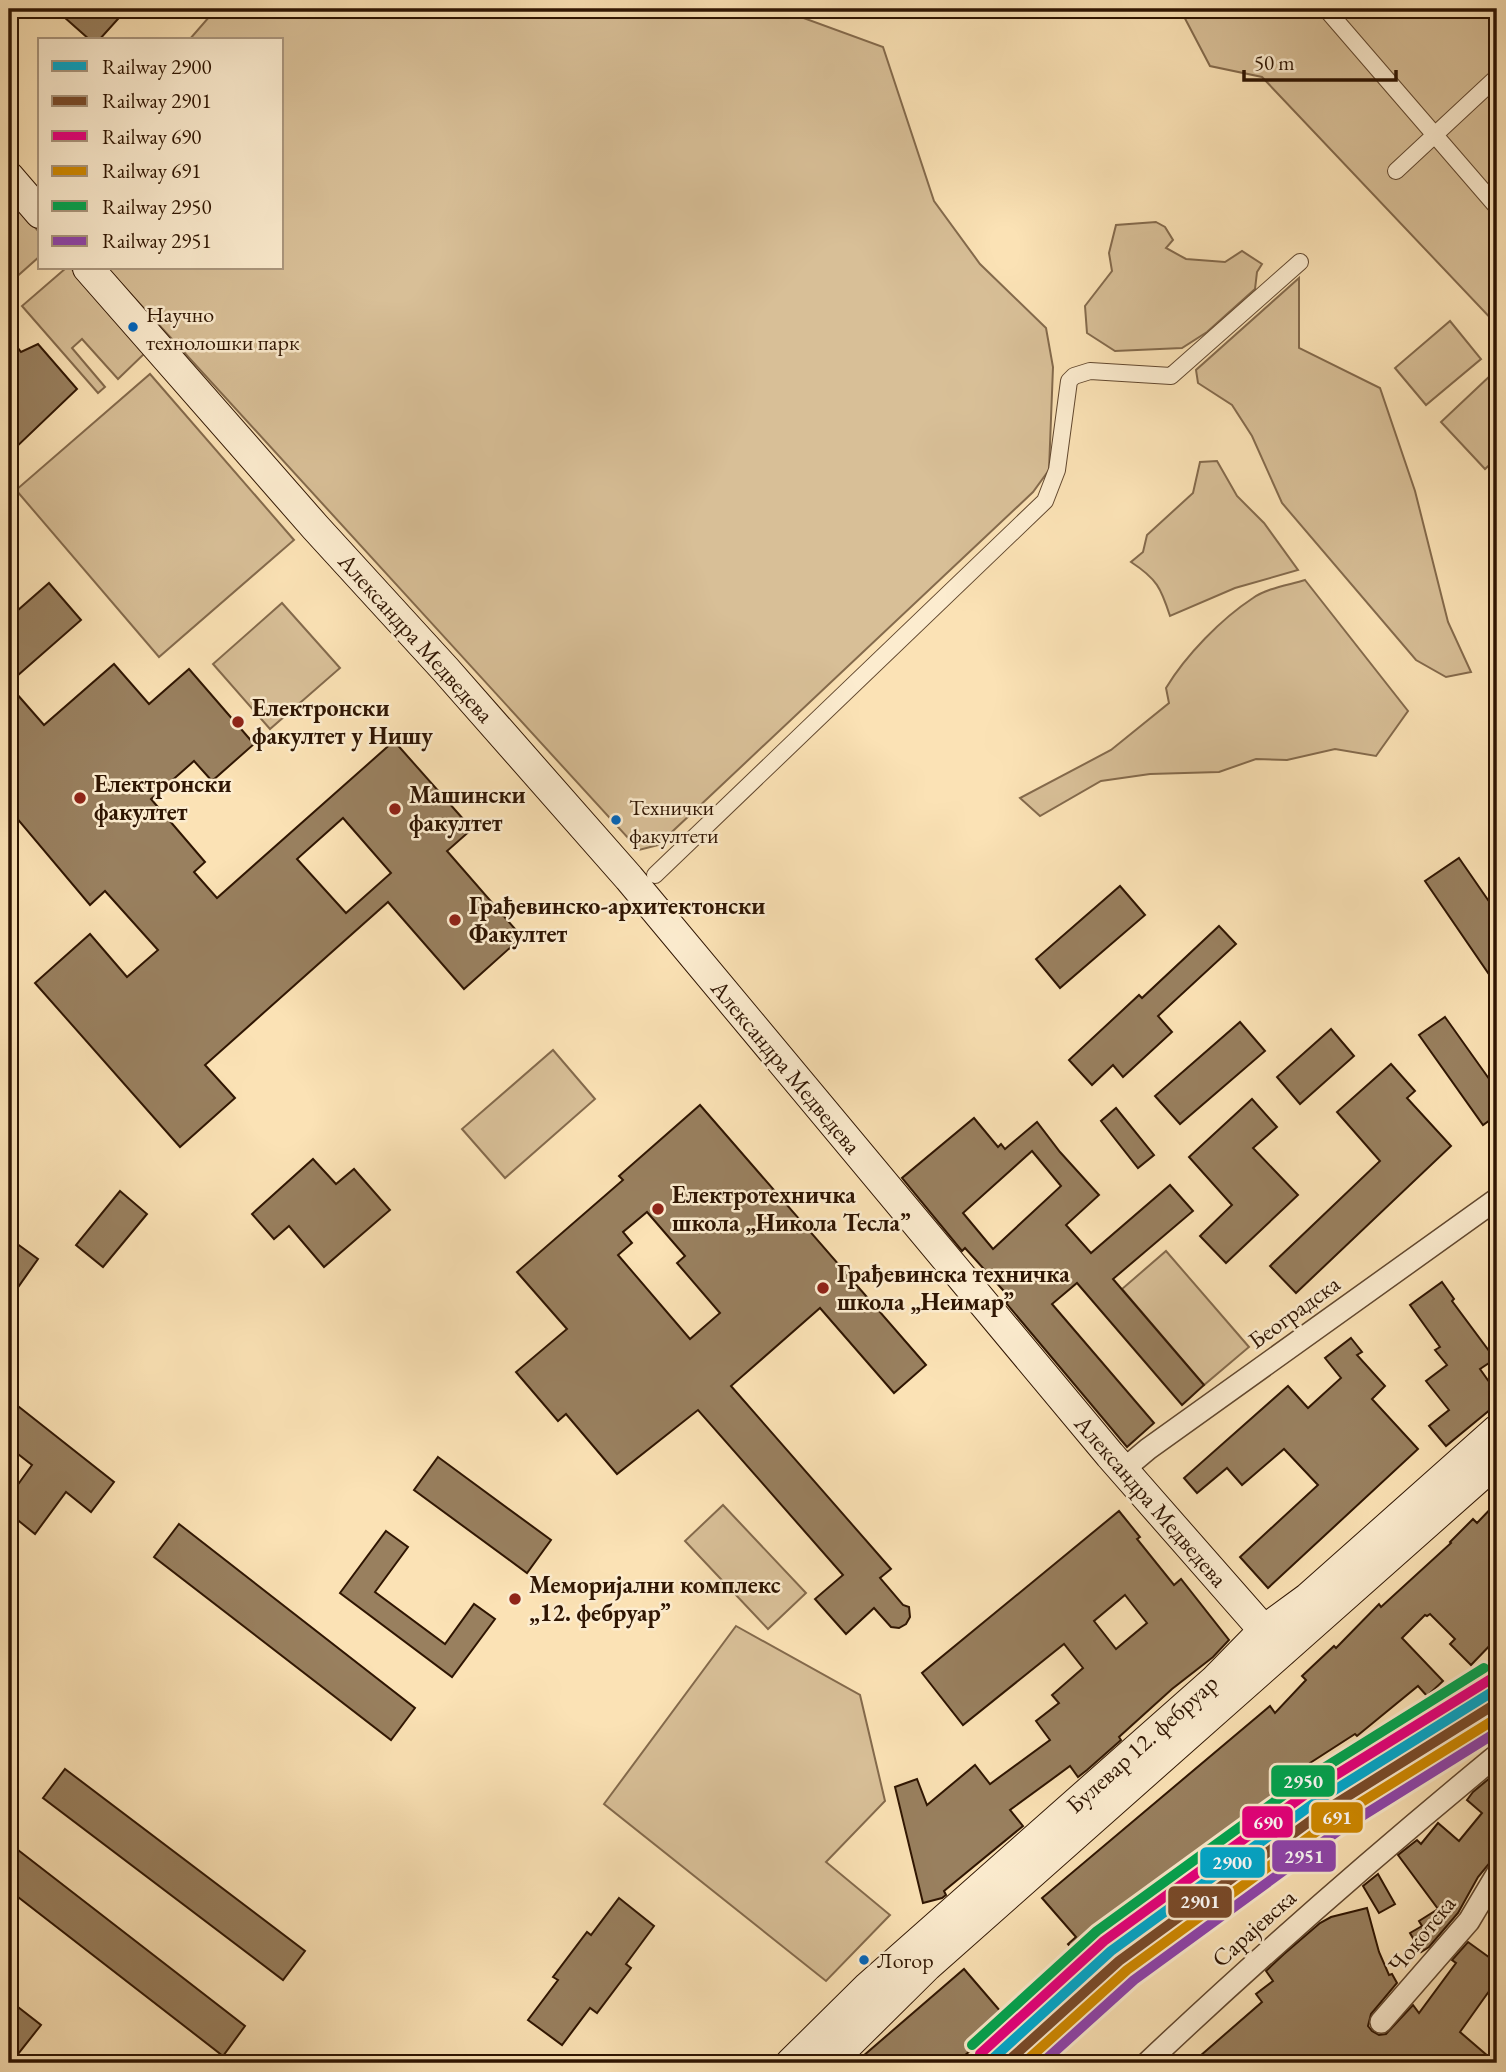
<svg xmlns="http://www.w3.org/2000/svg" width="1506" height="2072" viewBox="0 0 1506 2072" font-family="'EB Garamond',serif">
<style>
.green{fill:#d8bf97;stroke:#846a4c;stroke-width:2}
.building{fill:#99805f;stroke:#2f1502;stroke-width:2;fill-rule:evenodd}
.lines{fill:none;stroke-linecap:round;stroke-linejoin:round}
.pedestrian-casing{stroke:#62482f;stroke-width:18}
.minor-casing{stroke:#62482f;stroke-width:24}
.secondary-casing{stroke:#2f1502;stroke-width:32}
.pedestrian{stroke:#fceccf;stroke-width:16}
.minor{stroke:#fceccf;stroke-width:21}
.secondary{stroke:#fceccf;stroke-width:30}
.rail-1-casing{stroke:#fceccf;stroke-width:16}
.rail-2-casing{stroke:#fceccf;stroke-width:16}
.rail-3-casing{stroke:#fceccf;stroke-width:16}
.rail-4-casing{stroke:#fceccf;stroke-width:16}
.rail-5-casing{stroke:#fceccf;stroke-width:16}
.rail-6-casing{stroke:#fceccf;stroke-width:16}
.rail-1{stroke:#00a9ce;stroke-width:10}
.rail-2{stroke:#7a4b2a;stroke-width:10}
.rail-3{stroke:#e5007d;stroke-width:10}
.rail-4{stroke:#cf8900;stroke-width:10}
.rail-5{stroke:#00a651;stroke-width:10}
.rail-6{stroke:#8e44ad;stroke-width:10}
.bus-dot{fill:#0065bd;stroke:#fceccf;stroke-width:2.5}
.poi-dot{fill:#8f2418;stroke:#fceccf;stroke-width:2.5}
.labels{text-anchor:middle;stroke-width:5;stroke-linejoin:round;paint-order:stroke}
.bus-label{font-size:22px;fill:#2f1502;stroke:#fceccf;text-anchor:start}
.street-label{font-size:24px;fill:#2f1502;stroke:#fceccf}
.poi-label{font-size:24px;font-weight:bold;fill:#2f1502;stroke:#fceccf;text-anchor:start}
.line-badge{stroke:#fceccf;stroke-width:2.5}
.badge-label{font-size:19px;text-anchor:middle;font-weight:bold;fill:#fff}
</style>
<rect width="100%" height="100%" fill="#fbe2b5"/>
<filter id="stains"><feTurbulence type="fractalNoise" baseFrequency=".00286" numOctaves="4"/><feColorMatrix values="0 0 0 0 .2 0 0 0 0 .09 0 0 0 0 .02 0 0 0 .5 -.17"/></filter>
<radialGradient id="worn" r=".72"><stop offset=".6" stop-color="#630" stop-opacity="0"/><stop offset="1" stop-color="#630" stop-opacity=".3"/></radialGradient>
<g class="green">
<path d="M216,9H779L883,47L934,201L980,264L1046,328L1053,367L1049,470L1033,492L658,845L639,850L107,268H282V40H189Z"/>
<path d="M1180,9H1497V325L1262,77L1210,66Z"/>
<path d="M9,198L40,233V256L13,280L9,275Z"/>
<path d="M1156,222L1165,227L1173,240L1166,248L1186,259L1225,262L1242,251L1262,264L1257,272L1255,289L1207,332L1182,348L1115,351L1087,333L1085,306L1112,271L1109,253L1116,225Z"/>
<path d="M66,268H71L145,353L118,379L82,339L72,348L105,387L98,393L22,306Z"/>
<path d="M1299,278V348L1380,388L1415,491L1448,622L1471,672L1446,677L1416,660L1282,503L1252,436L1232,405L1198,383L1196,370Z"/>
<path d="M1450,321L1481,359L1426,405L1395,368Z"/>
<path d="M150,374L294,540L159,657L16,490Z"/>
<path d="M1492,374L1497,380V458L1485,469L1441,422Z"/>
<path d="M1217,461L1237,496L1264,523L1298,570L1235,588L1170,616C1161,588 1157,579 1131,562L1143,552L1147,535L1193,493L1200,462Z"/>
<path d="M1305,580L1408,711L1376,756L1335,749L1287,760L1256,759L1219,772L1150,774L1101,781L1040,816L1020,798L1111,750L1169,703L1166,688C1186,655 1221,619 1253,598C1267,588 1289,585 1305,580Z"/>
<path d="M282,603L340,668L270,729L213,664Z"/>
<path d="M553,1050L595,1099L505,1178L462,1129Z"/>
<path d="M1166,1251L1249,1347L1204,1385L1122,1289Z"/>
<path d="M723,1505L806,1593L768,1629L685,1541Z"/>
<path d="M736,1626L860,1695L885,1801L826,1862L890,1915L826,1981L604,1804Z"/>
</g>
<g class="building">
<path d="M55,9H127L99,40H90Z"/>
<path d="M9,336L21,352L38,344L77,389L9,454Z"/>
<path d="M49,583L81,620L9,683V618Z"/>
<path d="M114,664L149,704L189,669L254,744L212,781L194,761L151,799L205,862L194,872L217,898L394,741L472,829L447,851L522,937L464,989L388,902L205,1065L235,1098L180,1147L35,983L90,934L127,977L158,950L105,891L90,905L9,809V685L44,725ZM343,818L391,873L346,913L297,859Z"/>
<path d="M1459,858L1497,913V986L1425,881Z"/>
<path d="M1120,886L1145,915L1060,988L1036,959Z"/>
<path d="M1219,926L1236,944L1158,1016L1172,1032L1123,1077L1113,1065L1092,1085L1069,1060L1139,995L1142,998Z"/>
<path d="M1445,1017L1497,1090V1115L1483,1125L1419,1035Z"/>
<path d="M1240,1022L1265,1051L1180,1124L1155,1096Z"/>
<path d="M1331,1029L1354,1056L1300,1104L1277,1077Z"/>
<path d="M1391,1064L1415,1091L1407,1098L1451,1146L1296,1293L1270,1266L1380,1161L1337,1112Z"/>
<path d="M1252,1099L1277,1127L1253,1148L1298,1195L1226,1263L1200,1236L1232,1205L1189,1157Z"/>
<path d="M700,1105L926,1365L894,1393L820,1308L731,1386L891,1569L880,1578L903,1605L909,1607L910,1617L906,1624L899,1628L891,1627L874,1608L846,1634L815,1599L843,1575L698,1410L617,1474L566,1414L558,1421L516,1372L567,1329L517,1272L623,1180L619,1176ZM647,1212L685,1256L677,1263L720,1313L690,1339L618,1255L632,1243L623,1232Z"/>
<path d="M1116,1108L1154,1155L1138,1168L1101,1121Z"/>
<path d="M974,1118L998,1147L1001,1144L1005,1149L1037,1122L1060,1152L1099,1195L1066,1225L1091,1253L1170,1185L1193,1211L1113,1279L1204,1385L1182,1405L1077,1283L1052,1304L1154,1423L1127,1447L1006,1303L1011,1299L965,1248L962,1251L902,1178ZM1032,1151L1061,1186L993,1249L963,1213Z"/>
<path d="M313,1159L336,1184L354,1169L390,1210L324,1267L289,1226L274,1239L252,1214Z"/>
<path d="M120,1191L147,1214L103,1267L76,1245Z"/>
<path d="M9,1238L38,1259L9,1300Z"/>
<path d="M1442,1282L1454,1299L1452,1301L1495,1359L1480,1369L1497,1393V1404L1446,1446L1429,1426L1449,1410L1426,1381L1447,1365L1435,1350L1440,1347L1410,1305Z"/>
<path d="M1351,1338L1362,1352L1357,1355L1385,1386L1372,1399L1418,1449L1268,1588L1240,1557L1318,1485L1284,1449L1242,1485L1227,1468L1197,1493L1184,1478L1288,1386L1308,1408L1341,1378L1325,1358Z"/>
<path d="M9,1399L114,1482L91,1512L66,1492L35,1534L9,1513V1497L32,1465L9,1447Z"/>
<path d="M438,1457L551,1540L527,1573L414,1490Z"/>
<path d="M1497,1502V1638L1471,1665L1450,1644L1455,1639L1430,1614L1427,1616L1425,1615L1402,1638L1443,1681L1427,1696L1418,1686L1357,1736L1355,1734L1310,1763L1079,1957L1068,1944L1076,1937L1042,1898L1270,1706L1275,1713L1306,1680L1302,1676L1334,1646L1336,1648L1379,1604L1381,1607L1451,1543L1450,1542L1473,1519L1477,1523Z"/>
<path d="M1119,1511L1140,1537L1137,1539L1174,1585L1181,1579L1229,1640L1213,1657L1172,1689L1119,1737L1121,1740L1087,1770L1078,1777L1070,1766L1010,1810L1023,1826L944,1891L946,1895L942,1898L923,1903L895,1787L917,1779L927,1805L975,1765L990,1784L1050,1740L1036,1721L1059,1703L1052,1695L1083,1668L1064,1644L963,1725L922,1673ZM1125,1595L1147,1623L1116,1649L1094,1621Z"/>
<path d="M179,1524L415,1708L391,1740L154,1557Z"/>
<path d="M386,1531L408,1547L375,1592L445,1644L474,1604L495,1619L452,1677L340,1593Z"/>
<path d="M65,1769L305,1951L283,1980L43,1798Z"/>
<path d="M1497,1772V1854L1478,1877L1458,1913L1429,1947L1421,1952L1410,1933L1422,1926L1419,1921L1438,1909L1398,1855L1417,1840L1421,1844L1438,1823L1459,1841L1482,1813L1467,1800L1473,1792Z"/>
<path d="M9,1843L245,2026L223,2056L9,1890Z"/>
<path d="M1378,1874L1395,1904L1379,1913L1363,1886Z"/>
<path d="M619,1898L654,1926L626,1964L631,1968L597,2013L590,2008L562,2045L528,2020L558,1980L553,1977L587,1932L591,1935Z"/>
<path d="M1367,1908L1379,1952L1389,1975L1392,1974L1397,1983L1371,2014L1368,2026L1372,2031L1379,2035L1386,2034L1413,2005L1419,2013L1456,1963L1452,1960L1468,1942L1497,1963V1980L1460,2032L1496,2063H1192L1262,2002L1256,1994L1273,1981L1266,1971L1284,1954L1320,1923L1331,1917Z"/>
<path d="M964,1969L1007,2019L956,2063H855Z"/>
<path d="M9,2000L41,2025L18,2054L9,2047Z"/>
</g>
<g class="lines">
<g class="pedestrian-casing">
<g id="pedestrian">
<path d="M1326,9L1497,207"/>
<path d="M1396,171L1497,77"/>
<path d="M655,875L1045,501L1057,470L1069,381L1074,376L1090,371L1171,376L1300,262"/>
</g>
</g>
<g class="minor-casing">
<g id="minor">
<path d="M1123,1470L1148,1449L1497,1199"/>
<path d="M1381,2022L1469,1921L1497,1874"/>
<path d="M1147,2063C1260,1956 1377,1854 1497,1755"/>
</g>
</g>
<g class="secondary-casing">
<g id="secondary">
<path d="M9,177L40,213"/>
<path d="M88,268L316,528L445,669L629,878L1110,1455L1282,1651"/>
<path d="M791,2063L868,1987L1215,1680L1263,1631L1308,1598L1497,1430"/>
<path d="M829,2063L927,1966L1497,1461"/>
</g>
</g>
<use href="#pedestrian" class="pedestrian"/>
<use href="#minor" class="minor"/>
<use href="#secondary" class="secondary"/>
<g class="rail-1-casing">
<path id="rail-1" d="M988,2063L1111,1951L1317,1801L1497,1689"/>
</g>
<g class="rail-2-casing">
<path id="rail-2" d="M1006,2063L1119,1961L1324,1811L1497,1703"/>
</g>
<g class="rail-3-casing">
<path id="rail-3" d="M980,2054L1104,1941L1310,1791L1491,1679"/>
</g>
<g class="rail-4-casing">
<path id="rail-4" d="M1024,2063L1127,1970L1331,1821L1497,1718"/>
</g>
<g class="rail-5-casing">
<path id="rail-5" d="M972,2045L1097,1931L1303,1781L1484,1668"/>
</g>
<g class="rail-6-casing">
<path id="rail-6" d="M1042,2063L1134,1980L1338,1831L1497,1732"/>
</g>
<use href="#rail-1" class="rail-1"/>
<use href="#rail-2" class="rail-2"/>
<use href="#rail-3" class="rail-3"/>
<use href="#rail-4" class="rail-4"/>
<use href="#rail-5" class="rail-5"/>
<use href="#rail-6" class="rail-6"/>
</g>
<g class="bus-dot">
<circle cx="133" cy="327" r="6"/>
<circle cx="616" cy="820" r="6"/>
<circle cx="864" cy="1960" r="6"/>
</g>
<g class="poi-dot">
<circle cx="238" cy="722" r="7"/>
<circle cx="80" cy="798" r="7"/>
<circle cx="395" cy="809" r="7"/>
<circle cx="455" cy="920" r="7"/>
<circle cx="658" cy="1209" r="7"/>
<circle cx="823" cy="1288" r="7"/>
<circle cx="515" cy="1599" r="7"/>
</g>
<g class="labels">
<g class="bus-label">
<text x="146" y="322">Научно<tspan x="146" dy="28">технолошки парк</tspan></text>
<text x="629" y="815">Технички<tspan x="629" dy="28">факултети</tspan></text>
<text x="877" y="1968">Логор</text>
</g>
<g class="street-label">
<text transform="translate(416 638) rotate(48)" y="8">Александра Медведева</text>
<text transform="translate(786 1067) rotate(50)" y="8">Александра Медведева</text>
<text transform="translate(1294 1312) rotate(-36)" y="8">Београдска</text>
<text transform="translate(1151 1501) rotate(49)" y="8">Александра Медведева</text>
<text transform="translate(1142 1744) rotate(-42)" y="8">Булевар 12. фебруар</text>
<text transform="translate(1254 1928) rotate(-42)" y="8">Сарајевска</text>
<text transform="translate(1422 1934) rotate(-51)" y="8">Чокотска</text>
</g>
<g class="poi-label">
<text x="252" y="716">Електронски<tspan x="252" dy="28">факултет у Нишу</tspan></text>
<text x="94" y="792">Електронски<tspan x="94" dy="28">факултет</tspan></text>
<text x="409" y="803">Машински<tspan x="409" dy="28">факултет</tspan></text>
<text x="469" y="914">Грађевинско-архитектонски<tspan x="469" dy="28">Факултет</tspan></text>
<text x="672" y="1203">Електротехничка<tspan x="672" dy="28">школа „Никола Тесла”</tspan></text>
<text x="837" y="1282">Грађевинска техничка<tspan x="837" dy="28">школа „Неимар”</tspan></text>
<text x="529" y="1593">Меморијални комплекс<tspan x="529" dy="28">„12. фебруар”</tspan></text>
</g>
</g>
<g class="line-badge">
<rect x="1270" y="1764" width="66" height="34" rx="7" fill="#00a651"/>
<rect x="1310" y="1801" width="54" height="33" rx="7" fill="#cf8900"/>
<rect x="1241" y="1805" width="53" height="34" rx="7" fill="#e5007d"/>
<rect x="1271" y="1839" width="66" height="34" rx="7" fill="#8e44ad"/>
<rect x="1199" y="1846" width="67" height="33" rx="7" fill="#00a9ce"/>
<rect x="1167" y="1885" width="66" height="34" rx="7" fill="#7a4b2a"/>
</g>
<g class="badge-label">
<text x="1303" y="1788">2950</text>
<text x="1337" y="1824">691</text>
<text x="1268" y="1829">690</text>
<text x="1304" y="1863">2951</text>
<text x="1232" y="1869">2900</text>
<text x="1200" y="1908">2901</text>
</g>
<rect width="1506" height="2072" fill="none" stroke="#fbe2b5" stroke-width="35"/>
<rect x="10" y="10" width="1485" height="2051" fill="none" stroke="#2f1502" stroke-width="3.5"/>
<rect x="18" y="18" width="1471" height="2037" fill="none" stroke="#2f1502" stroke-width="2"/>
<rect x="38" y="38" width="245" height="231" fill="#fceccf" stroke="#aa967d" stroke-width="2"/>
<rect x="52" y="61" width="35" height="10" fill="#00a9ce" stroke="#aa967d" stroke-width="2"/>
<text x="102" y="74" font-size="21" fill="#2f1502">Railway 2900</text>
<rect x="52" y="96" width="35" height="10" fill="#7a4b2a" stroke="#aa967d" stroke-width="2"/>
<text x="102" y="108" font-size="21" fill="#2f1502">Railway 2901</text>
<rect x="52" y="131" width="35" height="10" fill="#e5007d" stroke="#aa967d" stroke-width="2"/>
<text x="102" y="144" font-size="21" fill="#2f1502">Railway 690</text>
<rect x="52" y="166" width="35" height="10" fill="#cf8900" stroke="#aa967d" stroke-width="2"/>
<text x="102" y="178" font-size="21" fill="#2f1502">Railway 691</text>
<rect x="52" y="201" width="35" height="10" fill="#00a651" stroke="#aa967d" stroke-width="2"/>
<text x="102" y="214" font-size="21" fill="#2f1502">Railway 2950</text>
<rect x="52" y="236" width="35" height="10" fill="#8e44ad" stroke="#aa967d" stroke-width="2"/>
<text x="102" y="248" font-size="21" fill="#2f1502">Railway 2951</text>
<path d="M1244 70v10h152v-10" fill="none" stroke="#2f1502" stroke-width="3.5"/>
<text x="1254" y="70" font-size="21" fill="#2f1502" stroke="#fceccf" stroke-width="5" paint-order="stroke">50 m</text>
<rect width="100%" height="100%" filter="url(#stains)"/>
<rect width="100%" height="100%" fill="url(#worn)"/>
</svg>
